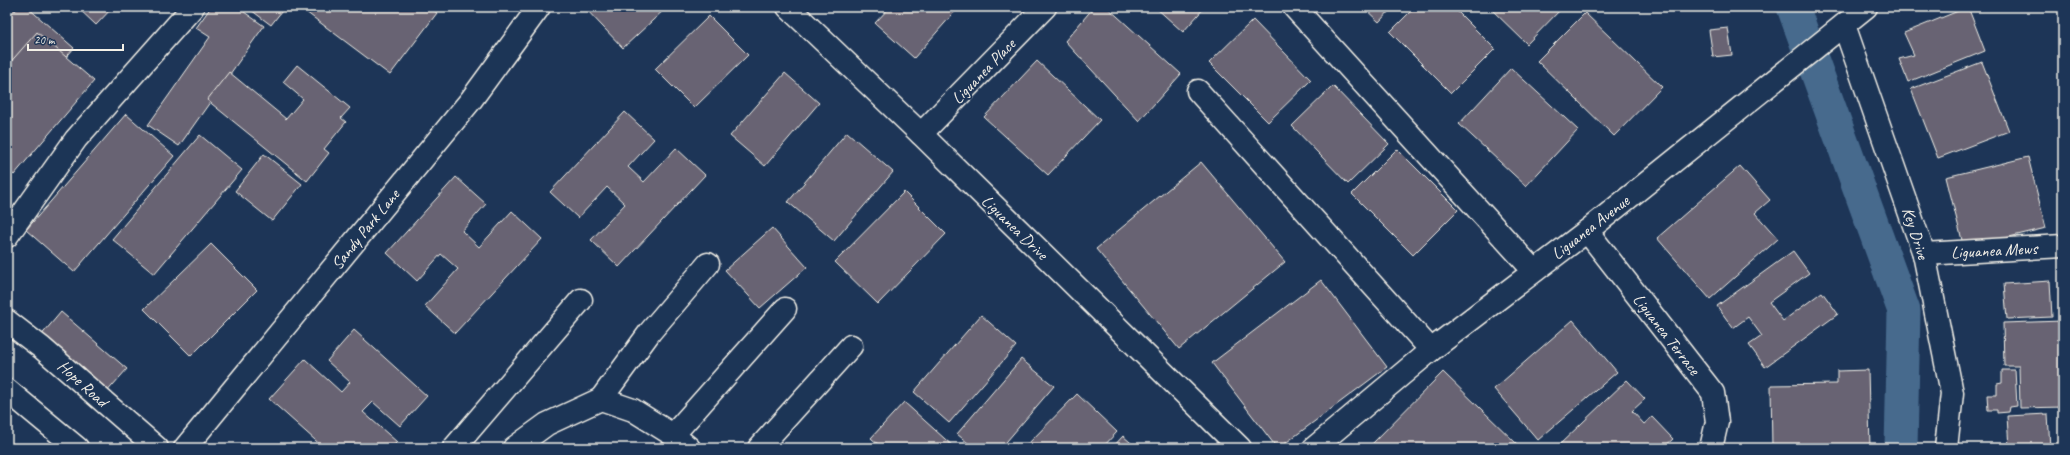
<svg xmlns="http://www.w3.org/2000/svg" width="2070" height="455" viewBox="0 0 2070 455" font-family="Caveat,sans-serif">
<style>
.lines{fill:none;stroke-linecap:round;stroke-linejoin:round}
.canal{stroke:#466a8d;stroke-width:33}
.building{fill:#676373;stroke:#f4f1e8}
.minor-casing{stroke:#f4f1e8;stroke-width:25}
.major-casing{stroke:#f4f1e8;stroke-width:25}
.minor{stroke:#1d3557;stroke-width:22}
.major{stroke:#1d3557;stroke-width:22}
.labels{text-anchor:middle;stroke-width:3.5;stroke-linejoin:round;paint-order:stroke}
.street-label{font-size:17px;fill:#f4f1e8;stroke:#1d3557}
</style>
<rect width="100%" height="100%" fill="#1d3557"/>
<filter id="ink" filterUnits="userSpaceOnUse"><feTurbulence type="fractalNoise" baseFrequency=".025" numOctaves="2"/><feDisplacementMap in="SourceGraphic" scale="8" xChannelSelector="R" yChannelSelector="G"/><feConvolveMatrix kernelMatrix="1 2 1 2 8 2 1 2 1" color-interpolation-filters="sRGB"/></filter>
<g filter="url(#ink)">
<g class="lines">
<path class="canal" d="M1793,7L1904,311L1901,448"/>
</g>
<g class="building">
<path d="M19,7H27L74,48L47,80L24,61L7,81V14L12,8L15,11Z"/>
<path d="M77,7H113L96,25Z"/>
<path d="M211,7H237L264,26L179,146L148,125L210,37L196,28Z"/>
<path d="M247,7H285L271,25Z"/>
<path d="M310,7H429L437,13L390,75L306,12Z"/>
<path d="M584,7H667L623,48Z"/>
<path d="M890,7H959L914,58L875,23Z"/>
<path d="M1094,7H1107L1181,74L1139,121L1065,41Z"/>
<path d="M1155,7H1205L1183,32Z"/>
<path d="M1363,7H1393L1379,22Z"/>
<path d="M1415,7H1453L1495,49L1451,93L1390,32Z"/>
<path d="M1489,7H1563L1527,44Z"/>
<path d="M1968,7L1985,51L1908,82L1899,59L1914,55L1904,33Z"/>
<path d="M1585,13L1662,87L1614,136L1537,61Z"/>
<path d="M709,16L748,55L694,108L655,69Z"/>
<path d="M1253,20L1311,80L1268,122L1209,63Z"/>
<path d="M1728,28L1732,55L1713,57L1709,30Z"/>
<path d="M37,32L94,81L14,175L7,169V66Z"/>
<path d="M1037,61L1100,120L1048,175L984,117Z"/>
<path d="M1982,62L2009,131L1938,158L1911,89Z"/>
<path d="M297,65L350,108L341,118L346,122L324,149L329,153L307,181L207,100L229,72L286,119L303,99L283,82Z"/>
<path d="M1511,68L1578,130L1526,186L1459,124Z"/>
<path d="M785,73L819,103L765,166L730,136Z"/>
<path d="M1333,86L1389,144L1348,184L1292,126Z"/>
<path d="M625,112L654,139L628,167L644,182L676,148L705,175L619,267L591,240L625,204L607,187L578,218L550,192Z"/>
<path d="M126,114L174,156L74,272L26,230Z"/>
<path d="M847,132L893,172L834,241L788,202Z"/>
<path d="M200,135L242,170L154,274L112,239Z"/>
<path d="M1397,149L1458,210L1413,255L1352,194Z"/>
<path d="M264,154L302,184L272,221L235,191Z"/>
<path d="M2028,157L2046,228L1964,248L1946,177Z"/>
<path d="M1201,162L1285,262L1179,349L1096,249Z"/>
<path d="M1740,166L1770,200L1755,213L1778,239L1710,299L1657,238Z"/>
<path d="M456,177L486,204L462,231L479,247L512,211L542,239L455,333L425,306L458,269L441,254L417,281L387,253Z"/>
<path d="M904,192L946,234L878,304L835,262Z"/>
<path d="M772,228L807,267L760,308L725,270Z"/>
<path d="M211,244L257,290L191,356L144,309Z"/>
<path d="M1793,251L1809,273L1769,302L1783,321L1822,292L1838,314L1765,367L1749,345L1762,336L1748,317L1733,328L1717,306Z"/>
<path d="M1321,280L1387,367L1279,448H1277L1212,363Z"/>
<path d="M2050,281L2052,317L2007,319L2004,284Z"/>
<path d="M61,312L127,369L105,394L39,338Z"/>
<path d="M981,315L1016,346L949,423L914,392Z"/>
<path d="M1573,320L1617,372L1538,440L1494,389Z"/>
<path d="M2063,321V407L2020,408L2019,366H2004L2003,323Z"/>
<path d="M354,330L427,396L400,426L373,402L363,412L397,442L391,448H324L269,399L305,359L341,392L350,382L327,361Z"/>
<path d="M1021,359L1054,386L1001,448H974L957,434Z"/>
<path d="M1868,370L1870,448H1772L1771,385L1837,384V371Z"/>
<path d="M2002,370H2015L2017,406L2010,407L2009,412L1997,413V410H1988L1987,395H1997V384L2002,383Z"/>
<path d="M1443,372L1519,446L1517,448L1369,447Z"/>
<path d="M1627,380L1645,399L1632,411L1644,424L1652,417L1673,439L1663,448H1562L1559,445Z"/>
<path d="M1077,394L1117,432L1102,448H1024Z"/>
<path d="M904,402L955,448H882L871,438Z"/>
<path d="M2048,414L2050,448H2009L2007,416Z"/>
<path d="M1123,436L1137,448H1112Z"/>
</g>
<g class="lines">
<g class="minor-casing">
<g id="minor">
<path d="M788,7L921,134L1240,448"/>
<path d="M1294,7L1534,271"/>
<path d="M1844,25L1924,254L1952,393L1946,448"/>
<path d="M1198,91L1431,350"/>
<path d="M921,134L1045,7"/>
<path d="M1587,231L1713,393L1717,422L1711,448"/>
<path d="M7,236L76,139L193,7"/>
<path d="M1924,254L2063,246"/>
<path d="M601,399L650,332L708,264"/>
<path d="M673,435L785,309"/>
<path d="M185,448L471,100L539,7"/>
<path d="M454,448L581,300"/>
<path d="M514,448L547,424L601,399L633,410L673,435L689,448"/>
<path d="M759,448L851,346"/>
</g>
</g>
<g class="major-casing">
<g id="major">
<path d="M7,321L42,348L157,448"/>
<path d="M7,390L77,448"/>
<path d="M1314,448L1431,350L1587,231L1866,7"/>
</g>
</g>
<use href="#minor" class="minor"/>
<use href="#major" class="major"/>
</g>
</g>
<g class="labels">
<g class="street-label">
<text transform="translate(983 71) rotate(-46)" y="6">Liguanea Place</text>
<text transform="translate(1015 227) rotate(44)" y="6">Liguanea Drive</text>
<text transform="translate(1590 227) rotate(-38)" y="6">Liguanea Avenue</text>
<text transform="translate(365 229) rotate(-51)" y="6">Sandy Park Lane</text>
<text transform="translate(1916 233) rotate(72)" y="6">Key Drive</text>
<text transform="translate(1994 250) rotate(-3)" y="6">Liguanea Mews</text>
<text transform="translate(1667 334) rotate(52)" y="6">Liguanea Terrace</text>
<text transform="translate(83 383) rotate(42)" y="6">Hope Road</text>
</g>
</g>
<rect width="2070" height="455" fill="none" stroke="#1d3557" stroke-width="24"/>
<rect x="12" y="12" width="2046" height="431" fill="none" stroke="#f4f1e8" stroke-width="1.5" filter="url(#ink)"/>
<path d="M28 44v6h95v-6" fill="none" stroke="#f4f1e8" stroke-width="2"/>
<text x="34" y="44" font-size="12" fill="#f4f1e8" stroke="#1d3557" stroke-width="3" paint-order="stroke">20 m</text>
</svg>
